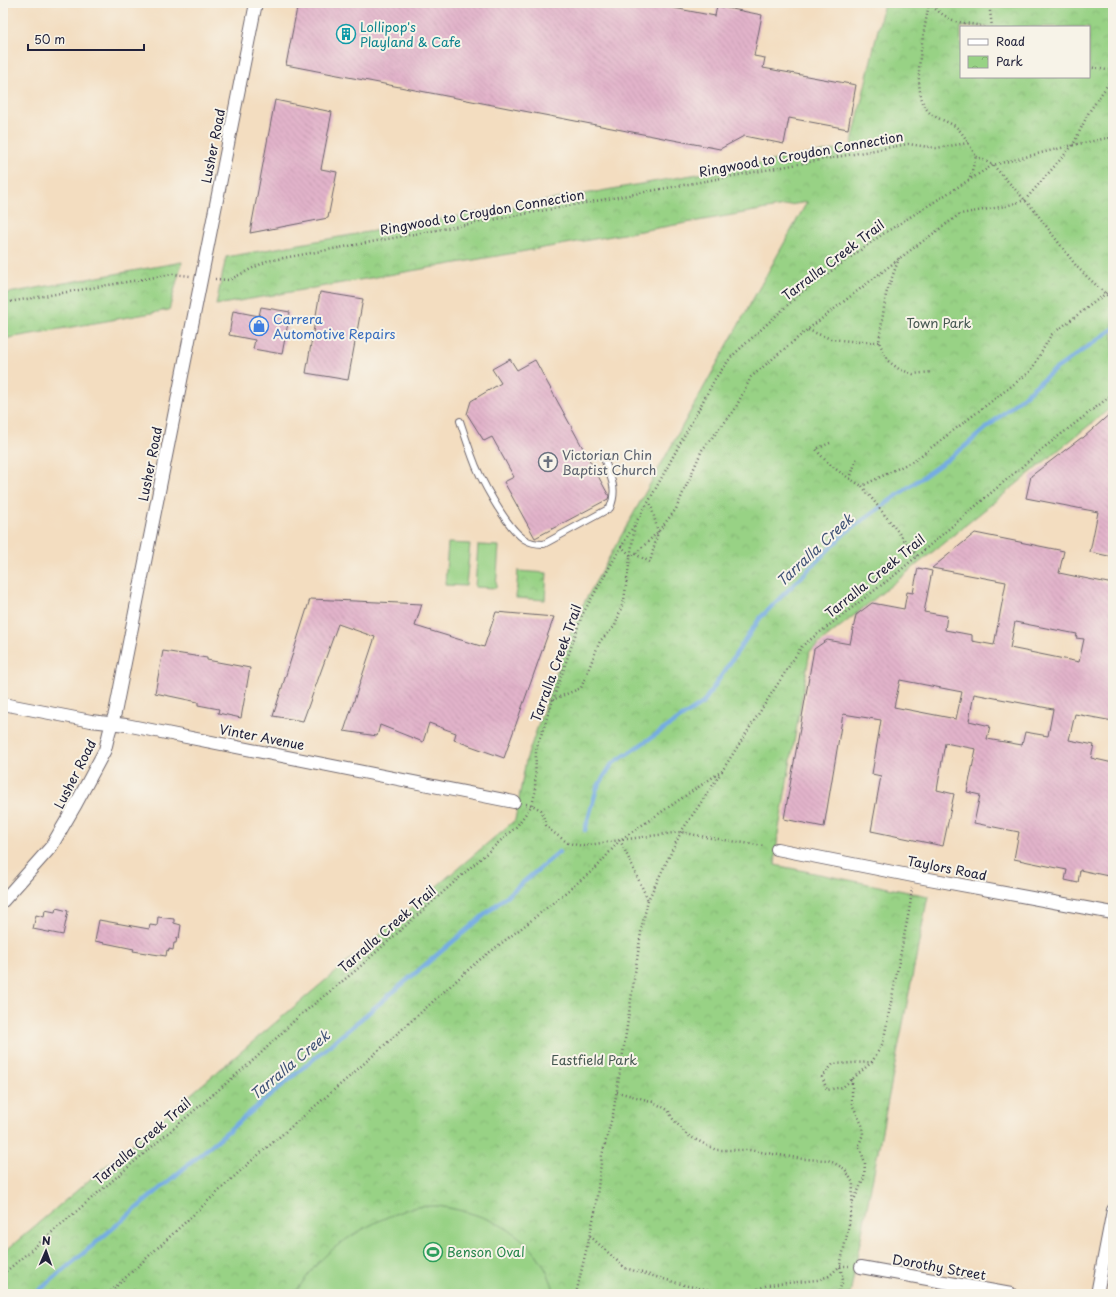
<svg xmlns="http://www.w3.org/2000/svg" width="1116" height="1297" viewBox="0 0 1116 1297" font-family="'Playpen Sans',sans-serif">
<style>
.park{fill:url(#park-crowns);stroke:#5d7a60;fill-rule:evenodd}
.pitch{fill:#98d285;stroke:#5d7a60}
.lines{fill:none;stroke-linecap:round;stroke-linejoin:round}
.stream{stroke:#74ace3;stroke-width:4.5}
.building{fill:url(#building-back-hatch);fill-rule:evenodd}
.lane-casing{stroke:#6b636a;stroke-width:8}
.street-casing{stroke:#6b636a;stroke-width:14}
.path{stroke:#6b636a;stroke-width:2.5;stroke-dasharray:1 3;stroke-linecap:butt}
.lane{stroke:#fff;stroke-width:6}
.street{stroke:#fff;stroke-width:12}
.labels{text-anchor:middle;stroke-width:4;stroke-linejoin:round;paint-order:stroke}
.culture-label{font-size:13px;fill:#0d838f;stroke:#f7f3e8;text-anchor:start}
.street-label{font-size:13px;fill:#22223b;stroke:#f7f3e8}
.shop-label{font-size:13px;fill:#366cbe;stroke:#f7f3e8;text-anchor:start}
.park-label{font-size:13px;fill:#455751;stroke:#f7f3e8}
.worship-label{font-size:13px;fill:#5b616d;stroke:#f7f3e8;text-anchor:start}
.leisure-label{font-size:13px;fill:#27864d;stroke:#f7f3e8;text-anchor:start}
.water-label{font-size:14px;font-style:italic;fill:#3f5276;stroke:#f7f3e8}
</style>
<defs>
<pattern id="park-crowns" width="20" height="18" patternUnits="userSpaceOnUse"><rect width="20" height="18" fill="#98d285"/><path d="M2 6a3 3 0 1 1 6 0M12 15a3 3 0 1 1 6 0" fill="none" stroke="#83b474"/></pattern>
<pattern id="building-back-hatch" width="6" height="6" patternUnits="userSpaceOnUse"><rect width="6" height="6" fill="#e2b3ca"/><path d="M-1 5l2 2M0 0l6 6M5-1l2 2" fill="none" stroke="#c29aae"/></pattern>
</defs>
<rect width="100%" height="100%" fill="#f7f3e8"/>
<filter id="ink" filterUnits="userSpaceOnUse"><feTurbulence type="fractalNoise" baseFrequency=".025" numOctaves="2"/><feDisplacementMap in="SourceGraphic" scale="8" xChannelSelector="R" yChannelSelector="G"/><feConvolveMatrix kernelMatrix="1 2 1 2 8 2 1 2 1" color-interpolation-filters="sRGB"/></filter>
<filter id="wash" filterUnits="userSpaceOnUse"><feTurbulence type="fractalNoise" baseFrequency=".012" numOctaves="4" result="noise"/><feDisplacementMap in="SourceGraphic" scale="16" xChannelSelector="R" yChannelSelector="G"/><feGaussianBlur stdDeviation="0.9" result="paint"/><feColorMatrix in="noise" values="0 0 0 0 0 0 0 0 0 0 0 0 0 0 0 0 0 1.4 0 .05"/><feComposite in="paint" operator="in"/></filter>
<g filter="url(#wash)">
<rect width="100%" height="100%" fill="#f3ddc0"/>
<g class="park">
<path d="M884,3H1113V406L810,651L778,834L775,865L928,896L850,1294H3V1253L515,820L526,760L576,617L807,202L216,305L226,257L851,147ZM961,27H1089V77H961Z"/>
<path d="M182,262L169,310L3,339V294Z"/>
<path d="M518,571L547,573L545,600L516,598Z"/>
</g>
<g class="pitch">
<path d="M448,543L470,544L466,586L445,585Z"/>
<path d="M478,545L499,546L496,588L475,587Z"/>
<path d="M438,1206C493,1215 540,1236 555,1294H294C304,1281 313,1267 325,1256C346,1236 389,1213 417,1207C424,1206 431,1206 438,1206Z"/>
</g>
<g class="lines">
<g class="stream">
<path d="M585,830L597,788L612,764L703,703L760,618L845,533L963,448L1053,371L1113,329"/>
<path d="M35,1294L559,852"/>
</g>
</g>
<g id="blocks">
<g class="building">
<path d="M298,3H648L715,16L717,6L762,15L754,56L765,58L763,68L856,85L848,129L789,118L784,144L744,136L720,149L286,65Z"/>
<path d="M275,100L332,112L321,169L337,172L328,218L250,233Z"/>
<path d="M320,292L363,299L348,380L306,373Z"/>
<path d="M261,307L290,312L282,354L253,349L255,340L229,335L233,311L259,316Z"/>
<path d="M510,359L517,370L535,360L609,496L608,499L535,538L504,482L514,477L492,437L484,441L467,414L471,401L501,383L492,369Z"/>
<path d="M1113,411V557L1090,552L1098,512L1026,498L1031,476L1081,438H1083Z"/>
<path d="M975,533L1064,551L1059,573L1113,584V721L1075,714L1069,740L1094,745L1091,758L1113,763V877L1080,870L1078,883L1065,880L1067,870L1014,859L1019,832L974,823L980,795L967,792L976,749L945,743L937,790L954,794L943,846L871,831L881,776L872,774L881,720L843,714L824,827L784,819L814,649L827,640L850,644L856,615L872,603L904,609L907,592L913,593L918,568L932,571L924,612L947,616L945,630L972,635V641L994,645L1006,582L932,568ZM1015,622L1077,634L1076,638L1084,639L1079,662L1010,648ZM900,680L962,692L956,719L894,707ZM974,694L1053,709L1048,736L1025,732L1022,745L987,739L990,726L969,721Z"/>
<path d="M310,599L422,604L415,626L484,647L496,612L554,617L504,758L454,740L456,733L429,723L423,742L380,725L377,736L344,731L375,637L338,624L303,721L273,716Z"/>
<path d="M163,651L207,658V660L250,668L241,718L218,713L219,709L198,705V702L155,693Z"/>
<path d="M56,908L68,911L63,935L33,929L36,915L44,917L45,910L55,912Z"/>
<path d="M158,917L174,919V923L181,925L179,938L177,937L176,943H174L173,950L169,949V951L167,950L166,956L133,951L134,949L95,941L99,920L149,929L150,925L157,926Z"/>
</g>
</g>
</g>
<g filter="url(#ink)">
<use href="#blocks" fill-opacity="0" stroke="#6b636a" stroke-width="1"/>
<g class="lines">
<g class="lane-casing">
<path id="lane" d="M460,421C464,433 468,445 472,456C479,477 506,527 524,539C530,543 537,544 544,544L610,508C618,489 611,479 605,461"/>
</g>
<g class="street-casing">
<g id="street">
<path d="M3,704L91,721L126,725L514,802"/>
<path d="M777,849L913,876L1113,913"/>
<path d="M3,901L51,847L76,804L105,750L109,733L115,713L256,3"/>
<path d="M861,1267L1011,1294"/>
<path d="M1097,1294L1113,1210"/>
</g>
</g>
<g class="path">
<path d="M929,3C925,30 908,93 930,113C937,119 947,121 955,126C964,133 970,147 976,156L970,178"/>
<path d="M989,3L992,27"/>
<path d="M929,4C938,11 947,19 959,22C968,24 976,24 984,27"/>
<path d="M1089,67L1113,71"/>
<path d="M976,156L993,165L1034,210L1077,267L1113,301"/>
<path d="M899,258L886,294L879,342L888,361L899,369L913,374L931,372"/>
<path d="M215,279L229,280L267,261L908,144L936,148L968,143"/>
<path d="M3,303L173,274L190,276"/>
<path d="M808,330L831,339L860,342H879"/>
<path d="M830,443L816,449C827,465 845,476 862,486"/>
<path d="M850,479L857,457"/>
<path d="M621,546L631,556L635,554L658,532L676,509L702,450L734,411L751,377L807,330L900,258L960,214L1006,206L1025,200L1073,145L1089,112L1113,77"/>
<path d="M635,554L650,562L658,532L650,501"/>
<path d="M917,556L862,486L915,460L1031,371L1051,335L1113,288"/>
<path d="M552,700L581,688L600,641L615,626L624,600L635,524"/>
<path d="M526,804L532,805L541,810L546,825L550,830L568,843L583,846L620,840L722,771L802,646L896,574L1046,446L1113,394"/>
<path d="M620,840L648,900"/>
<path d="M872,1062L843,1087L827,1090L822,1077L833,1064L872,1062L883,1043L910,906L912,888"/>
<path d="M852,1079V1104L862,1125L863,1134L859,1145L865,1163L864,1178L853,1202"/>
<path d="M617,1092L651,1101L668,1110L673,1119L687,1135L716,1150H749L803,1159L828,1160L845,1169L853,1183L852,1205L848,1230L840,1266L843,1280L838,1294"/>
<path d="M590,1236L625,1268L688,1286L733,1294L750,1292L768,1285L817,1280L829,1276L840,1266H849"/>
<path d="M3,1274L257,1057L297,1018L355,971L517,826L532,805L535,793L536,750L582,615L627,537L649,501L715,379L731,357L802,292L883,234L993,165L1073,145L1113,137"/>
<path d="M108,1294L249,1163L349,1077L478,961L528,923L597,867L620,840L681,832L705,837L764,846"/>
<path d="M576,1294L595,1212L602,1155L613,1114L623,1053L642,926L648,900L681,832L721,773"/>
</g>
<use href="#lane" class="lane"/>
<use href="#street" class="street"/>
</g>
</g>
<defs>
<g id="building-ring" transform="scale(1)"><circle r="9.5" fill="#f7f3e8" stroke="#0f9aa8" stroke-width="1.5"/><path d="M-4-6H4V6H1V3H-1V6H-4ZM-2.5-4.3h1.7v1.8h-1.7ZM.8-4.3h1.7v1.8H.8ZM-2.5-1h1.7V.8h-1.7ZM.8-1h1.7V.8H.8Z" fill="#0f9aa8"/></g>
<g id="shop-ring" transform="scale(1)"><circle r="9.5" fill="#f7f3e8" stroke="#3f7fe0" stroke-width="1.5"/><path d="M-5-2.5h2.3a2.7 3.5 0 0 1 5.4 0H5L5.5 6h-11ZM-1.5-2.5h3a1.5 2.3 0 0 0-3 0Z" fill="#3f7fe0"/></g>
<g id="church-ring" transform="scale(1)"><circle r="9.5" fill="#f7f3e8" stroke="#6b7280" stroke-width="1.5"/><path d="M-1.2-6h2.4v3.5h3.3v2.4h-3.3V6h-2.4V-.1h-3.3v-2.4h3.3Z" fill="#6b7280"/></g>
<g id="stadium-ring" transform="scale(1)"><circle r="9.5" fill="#f7f3e8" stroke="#2e9e5b" stroke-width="1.5"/><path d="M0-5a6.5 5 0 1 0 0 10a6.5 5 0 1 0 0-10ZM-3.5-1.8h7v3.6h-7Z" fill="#2e9e5b"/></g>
</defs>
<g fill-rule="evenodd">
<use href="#building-ring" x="346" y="34"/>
<use href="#shop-ring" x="259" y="326"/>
<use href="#church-ring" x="548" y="462"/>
<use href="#stadium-ring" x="433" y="1252"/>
</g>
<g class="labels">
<g class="culture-label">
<text x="360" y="32">Lollipop's<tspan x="360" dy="15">Playland &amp; Cafe</tspan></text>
</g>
<g class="street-label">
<text transform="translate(213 146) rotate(-79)" y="5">Lusher Road</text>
<text transform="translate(801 154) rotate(-10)" y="5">Ringwood to Croydon Connection</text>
<text transform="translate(482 212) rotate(-10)" y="5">Ringwood to Croydon Connection</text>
<text transform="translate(833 260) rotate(-37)" y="5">Tarralla Creek Trail</text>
<text transform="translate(150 464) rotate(-79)" y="5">Lusher Road</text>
<text transform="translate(875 576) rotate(-39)" y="5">Tarralla Creek Trail</text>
<text transform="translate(556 663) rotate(-70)" y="5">Tarralla Creek Trail</text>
<text transform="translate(262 737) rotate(11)" y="5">Vinter Avenue</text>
<text transform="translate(75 774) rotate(-63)" y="5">Lusher Road</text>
<text transform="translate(947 868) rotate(11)" y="5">Taylors Road</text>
<text transform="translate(387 929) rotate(-41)" y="5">Tarralla Creek Trail</text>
<text transform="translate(142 1141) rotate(-41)" y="5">Tarralla Creek Trail</text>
<text transform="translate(939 1267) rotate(10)" y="5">Dorothy Street</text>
</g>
<g class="shop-label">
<text x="273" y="324">Carrera<tspan x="273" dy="15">Automotive Repairs</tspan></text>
</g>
<g class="park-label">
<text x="939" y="328">Town Park</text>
<text x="594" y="1065">Eastfield Park</text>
</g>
<g class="worship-label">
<text x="562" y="460">Victorian Chin<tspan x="562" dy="15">Baptist Church</tspan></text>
</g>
<g class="leisure-label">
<text x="447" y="1257">Benson Oval</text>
</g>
<g class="water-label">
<text transform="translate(815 550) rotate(-43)" y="5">Tarralla Creek</text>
<text transform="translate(290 1065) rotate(-40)" y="5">Tarralla Creek</text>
</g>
</g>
<rect width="1116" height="1297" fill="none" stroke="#f7f3e8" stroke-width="16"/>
<rect x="960" y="26" width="130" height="52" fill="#f7f3e8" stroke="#a29fa3"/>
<rect x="968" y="39" width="20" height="6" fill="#ffffff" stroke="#a29fa3"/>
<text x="996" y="46" font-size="12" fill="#22223b">Road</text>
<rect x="968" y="56" width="20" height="12" fill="url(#park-crowns)" stroke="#a29fa3"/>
<text x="996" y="66" font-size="12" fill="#22223b">Park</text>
<g transform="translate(46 1251) rotate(2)" stroke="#f7f3e8" stroke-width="3" paint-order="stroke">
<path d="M0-3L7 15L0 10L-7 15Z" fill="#22223b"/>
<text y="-6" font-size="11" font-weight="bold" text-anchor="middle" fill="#22223b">N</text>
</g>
<path d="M28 44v6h116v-6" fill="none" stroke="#22223b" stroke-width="2"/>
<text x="34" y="44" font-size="12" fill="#22223b" stroke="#f7f3e8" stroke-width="3" paint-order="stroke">50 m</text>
</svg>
